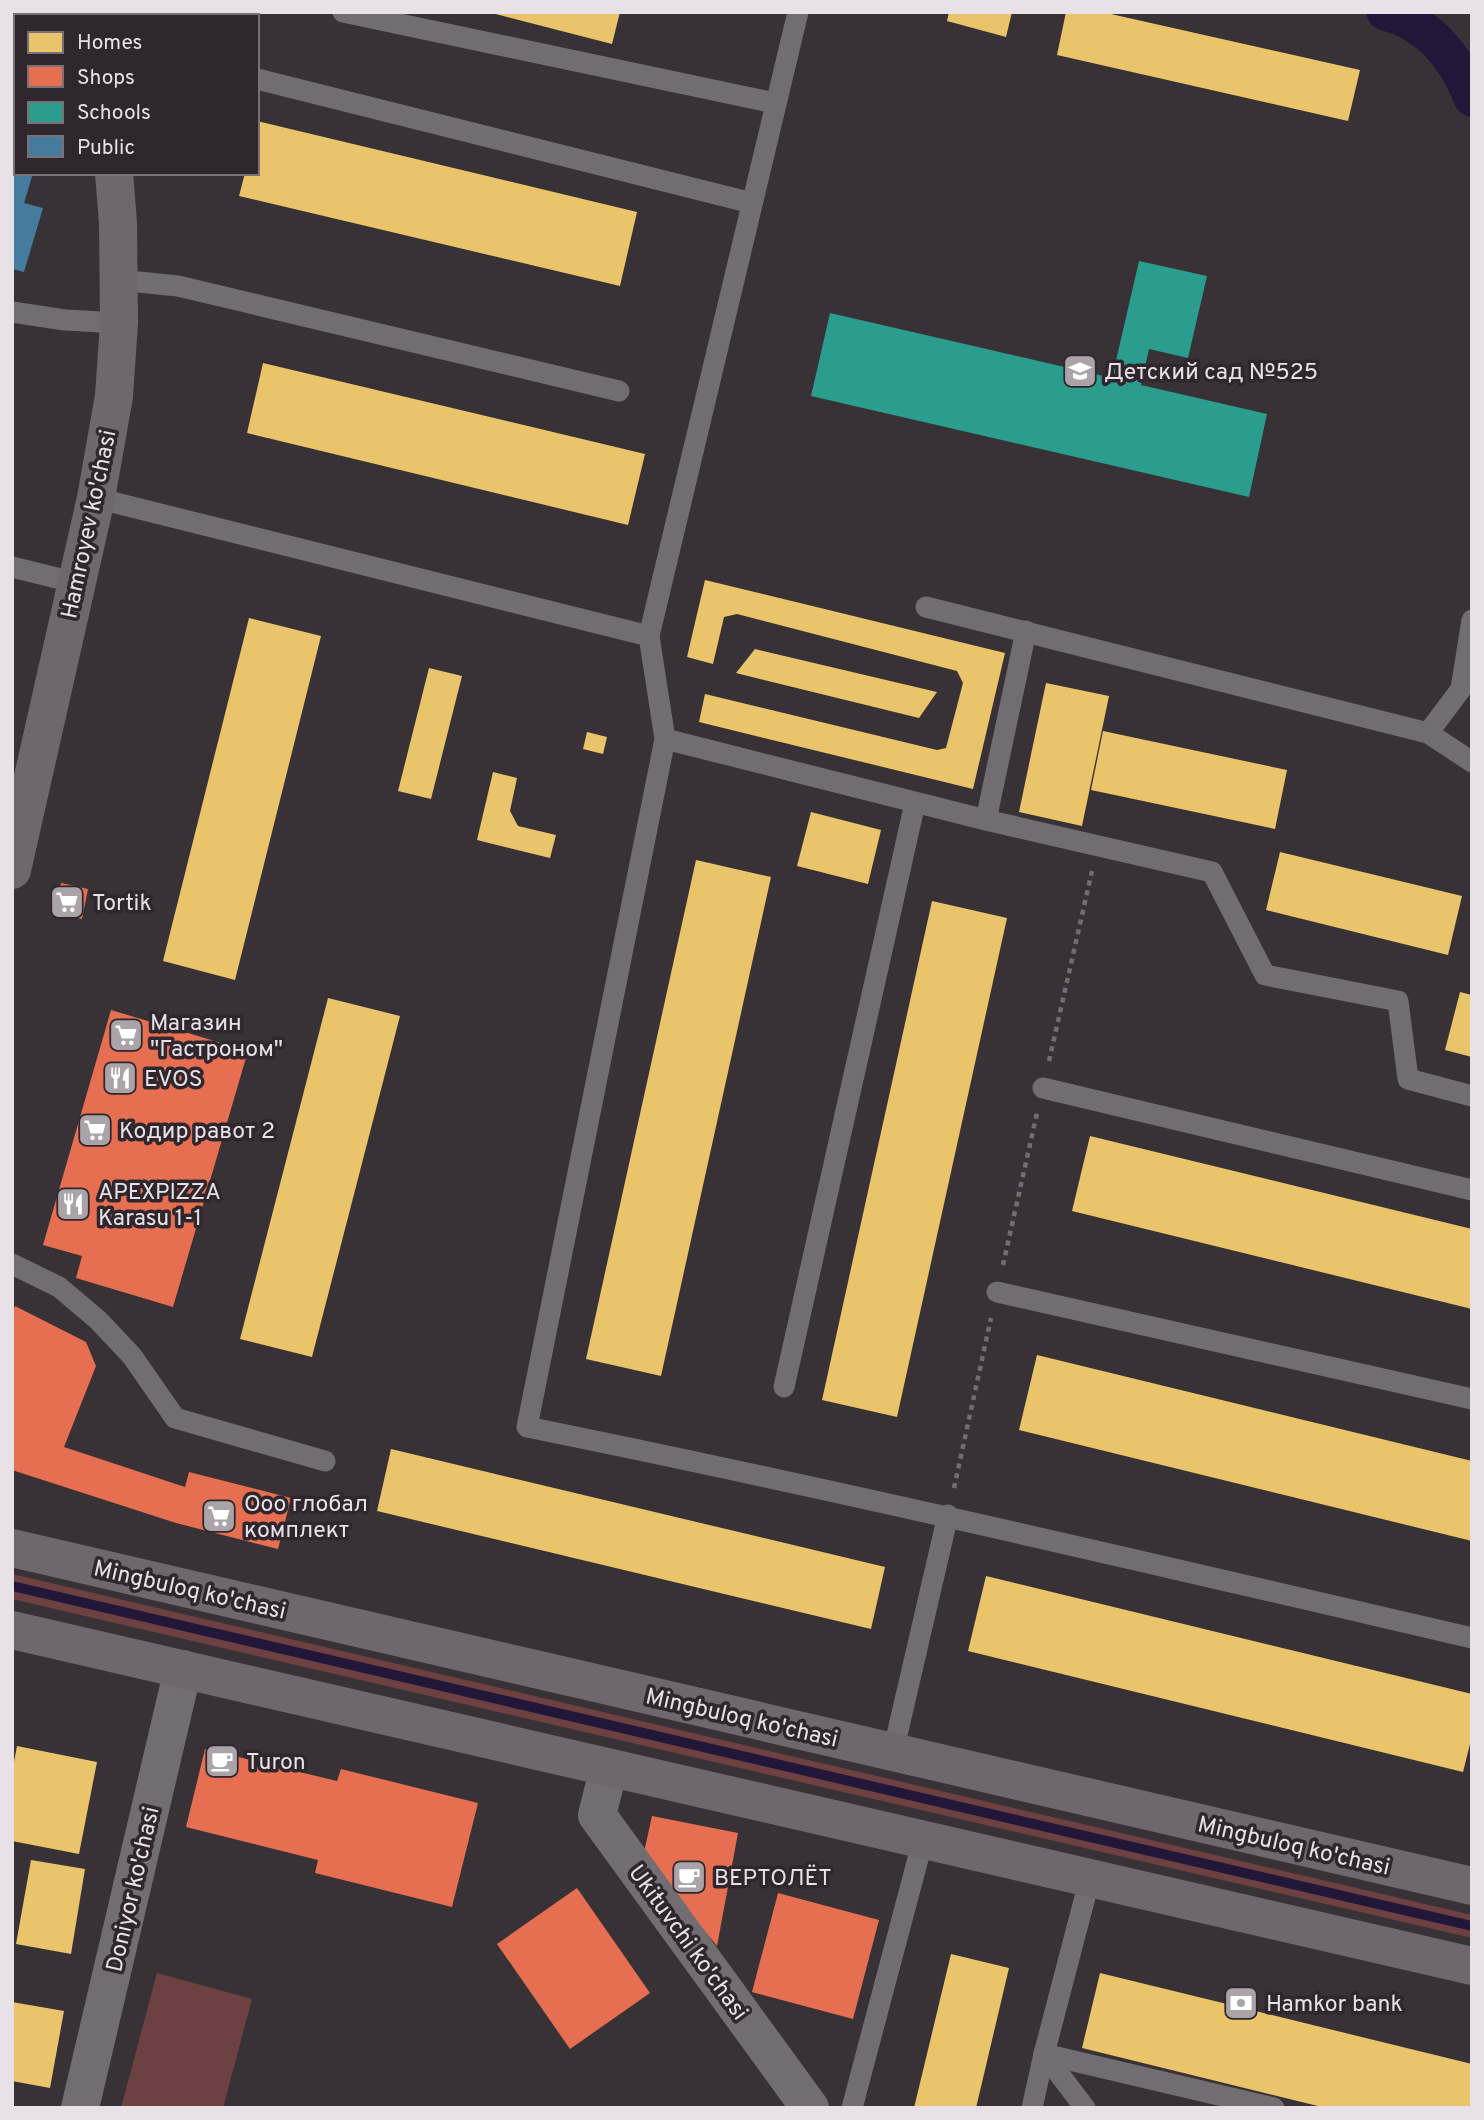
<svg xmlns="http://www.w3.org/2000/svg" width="1484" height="2120" viewBox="0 0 1484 2120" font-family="Overpass,sans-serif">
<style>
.green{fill:#6d4142}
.homes{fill:#e9c46a}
.shops{fill:#e76f51}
.schools{fill:#2a9d8f}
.public{fill:#457b9d}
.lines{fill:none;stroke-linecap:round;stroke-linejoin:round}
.stream{stroke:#231739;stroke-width:10}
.canal{stroke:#231739;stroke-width:37}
.path{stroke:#716e70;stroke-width:4.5;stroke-dasharray:5 5;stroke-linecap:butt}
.service{stroke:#716d70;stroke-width:21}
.minor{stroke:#716d70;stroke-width:38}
.secondary{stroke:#6e686d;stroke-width:38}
.labels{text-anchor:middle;stroke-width:7;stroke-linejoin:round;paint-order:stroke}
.poi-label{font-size:23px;fill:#e8e1e6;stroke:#30262d;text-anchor:start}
.street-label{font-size:23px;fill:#e8e1e6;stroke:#30262d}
</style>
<rect width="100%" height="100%" fill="#383236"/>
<g class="green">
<path d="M12,1574L1472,1915V1938L12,1599Z"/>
<path d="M157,1973L252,1999L223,2108H121Z"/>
</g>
<g class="homes">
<path d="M488,12H620L612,44Z"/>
<path d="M949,12H1012L1006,37L947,21Z"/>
<path d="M1066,12H1102L1360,70L1348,121L1057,55Z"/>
<path d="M257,121L637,212L620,286L239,196L245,173H257Z"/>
<path d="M263,363L645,454L628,525L247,433Z"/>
<path d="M705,580L1005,653L973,789L699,722L705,694L937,750L946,748L963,683L957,671L737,614L724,617L713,664L687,657Z"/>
<path d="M249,618L321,636L235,980L163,961Z"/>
<path d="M755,649L937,692L919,718L736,673Z"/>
<path d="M429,668L462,676L431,799L398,791Z"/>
<path d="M1046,683L1109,696L1082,826L1019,812Z"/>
<path d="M1103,731L1287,770L1275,829L1091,790Z"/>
<path d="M587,732L607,737L603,754L583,749Z"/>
<path d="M493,772L517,778L510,811L518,826L556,835L550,858L477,840Z"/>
<path d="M811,812L881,830L868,884L797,866Z"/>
<path d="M1280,852L1462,896L1448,955L1266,910Z"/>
<path d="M696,860L771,877L661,1376L586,1359Z"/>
<path d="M932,901L1007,918L897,1417L822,1400Z"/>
<path d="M1460,992L1472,995V1057L1445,1050Z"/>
<path d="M328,998L400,1016L312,1357L240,1339Z"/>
<path d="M1090,1136L1472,1229V1309L1072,1211Z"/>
<path d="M1037,1355L1472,1461V1541L1019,1430Z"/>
<path d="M391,1449L885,1567L871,1629L377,1511Z"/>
<path d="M986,1576L1472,1694V1736L1463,1772L968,1651Z"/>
<path d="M17,1746L97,1762L79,1854L12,1841V1772Z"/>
<path d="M31,1860L85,1869L71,1954L16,1944Z"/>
<path d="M951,1954L1009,1968L976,2108H914Z"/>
<path d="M1100,1973L1472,2064V2108H1326L1082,2048Z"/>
<path d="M12,2002L64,2011L50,2088L12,2081Z"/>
</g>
<g class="shops">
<path d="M61,883L88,889L82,919L55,913Z"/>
<path d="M111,1010L248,1051L173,1307L76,1278L82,1256L43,1245Z"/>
<path d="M15,1306L86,1342L96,1366L64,1447L185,1487L189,1472L291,1498L278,1549L176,1523L12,1470V1312Z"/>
<path d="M205,1749L337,1781L341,1769L478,1803L452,1907L315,1873L318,1860L186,1827Z"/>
<path d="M652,1816L738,1833L717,1946L643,1857Z"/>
<path d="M577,1888L650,1993L570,2049L497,1944Z"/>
<path d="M778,1893L879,1920L853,2019L752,1992Z"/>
</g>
<path class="schools" d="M1139,261L1207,276L1188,358L1149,349L1141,385L1267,414L1249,497L811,396L830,313L1112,378Z"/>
<path class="public" d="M12,157L16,158V173H33L24,203L43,208L24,272L12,269Z"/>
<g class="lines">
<path class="stream" d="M12,1586L1472,1926"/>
<path class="canal" d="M1385,12C1429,23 1456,57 1472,98"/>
<g class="path">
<path d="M1049,1061L1092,871"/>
<path d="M1003,1265L1037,1113"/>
<path d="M954,1488L991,1318"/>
</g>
<g class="service">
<path d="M343,12L775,103"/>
<path d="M798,12L649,636L665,739L527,1427C844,1491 1158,1565 1472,1638"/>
<path d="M257,79L752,203"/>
<path d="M119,280L178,286L619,391"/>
<path d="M12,312L65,320L119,323"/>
<path d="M96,498L649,636"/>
<path d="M12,567L77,583"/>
<path d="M926,607L1428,733L1472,762"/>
<path d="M1428,733L1461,689L1472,620"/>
<path d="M665,739L986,820L1026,631"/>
<path d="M986,820L1212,872L1265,975L1398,1001L1408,1079L1472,1096"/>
<path d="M1043,1088L1472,1190"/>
<path d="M12,1264L59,1287L98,1320L132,1356L175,1418L325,1461"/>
<path d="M997,1292L1472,1399"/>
<path d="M784,1387L915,803"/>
<path d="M893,1752L948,1515"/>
<path d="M1044,2054L1274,2108"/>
<path d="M1044,2054L1085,2108"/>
<path d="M852,2108L923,1840"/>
<path d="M1032,2108L1044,2054L1090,1878"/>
</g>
<g class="minor">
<path d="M609,1768L597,1815L810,2108"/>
<path d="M80,2108L183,1669"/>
</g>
<g class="secondary">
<path d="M89,12L90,16"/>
<path d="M12,870L96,498L114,396L119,323L118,223L114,173"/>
<path d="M12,1548L1472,1886"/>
<path d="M12,1630L1472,1966"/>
</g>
</g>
<defs>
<g id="school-square" transform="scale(1.75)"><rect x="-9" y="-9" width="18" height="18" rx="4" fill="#aaa4a8" stroke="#30262d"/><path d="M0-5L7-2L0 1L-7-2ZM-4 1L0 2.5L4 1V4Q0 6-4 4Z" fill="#fff"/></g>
<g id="supermarket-square" transform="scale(1.75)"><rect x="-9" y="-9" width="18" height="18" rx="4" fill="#aaa4a8" stroke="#30262d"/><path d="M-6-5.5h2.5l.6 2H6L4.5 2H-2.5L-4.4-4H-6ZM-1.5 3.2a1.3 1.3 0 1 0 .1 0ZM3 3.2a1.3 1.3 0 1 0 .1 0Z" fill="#fff"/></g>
<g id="restaurant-square" transform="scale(1.75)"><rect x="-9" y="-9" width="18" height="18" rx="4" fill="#aaa4a8" stroke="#30262d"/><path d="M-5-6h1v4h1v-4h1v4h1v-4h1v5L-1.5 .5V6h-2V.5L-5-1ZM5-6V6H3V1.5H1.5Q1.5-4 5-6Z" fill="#fff"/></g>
<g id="cafe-square" transform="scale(1.75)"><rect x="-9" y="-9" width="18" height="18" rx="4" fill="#aaa4a8" stroke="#30262d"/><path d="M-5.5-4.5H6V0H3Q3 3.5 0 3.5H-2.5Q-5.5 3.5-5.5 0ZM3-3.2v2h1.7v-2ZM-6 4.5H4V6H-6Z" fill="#fff"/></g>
<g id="bank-square" transform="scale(1.75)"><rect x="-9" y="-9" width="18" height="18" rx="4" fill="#aaa4a8" stroke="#30262d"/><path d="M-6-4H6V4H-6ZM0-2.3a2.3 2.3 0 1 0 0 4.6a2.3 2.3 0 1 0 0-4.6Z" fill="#fff"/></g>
</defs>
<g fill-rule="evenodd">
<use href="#school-square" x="1080" y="371"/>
<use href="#supermarket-square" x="67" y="902"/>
<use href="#supermarket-square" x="126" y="1035"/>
<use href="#restaurant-square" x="120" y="1078"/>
<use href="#supermarket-square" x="95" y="1130"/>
<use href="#restaurant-square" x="73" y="1204"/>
<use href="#supermarket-square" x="219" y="1516"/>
<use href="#cafe-square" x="222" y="1761"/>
<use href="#cafe-square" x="689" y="1877"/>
<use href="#bank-square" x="1241" y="2003"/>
</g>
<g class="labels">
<g class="poi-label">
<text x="1104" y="379">Детский сад №525</text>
<text x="92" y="910">Tortik</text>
<text x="150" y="1030">Магазин<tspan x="150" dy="26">"Гастроном"</tspan></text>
<text x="144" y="1086">EVOS</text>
<text x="119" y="1138">Кодир равот 2</text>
<text x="98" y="1199">APEXPIZZA<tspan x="98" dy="26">Karasu 1-1</tspan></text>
<text x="244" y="1511">Ооо глобал<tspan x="244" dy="26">комплект</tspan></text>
<text x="246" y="1769">Turon</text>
<text x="714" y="1885">ВЕРТОЛЁТ</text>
<text x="1266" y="2011">Hamkor bank</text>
</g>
<g class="street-label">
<text transform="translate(88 524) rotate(-78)" y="8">Hamroyev ko'chasi</text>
<text transform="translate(190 1589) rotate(13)" y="8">Mingbuloq ko'chasi</text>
<text transform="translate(742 1717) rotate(13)" y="8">Mingbuloq ko'chasi</text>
<text transform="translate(1294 1845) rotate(13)" y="8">Mingbuloq ko'chasi</text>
<text transform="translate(132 1889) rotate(-77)" y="8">Doniyor ko'chasi</text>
<text transform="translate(689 1942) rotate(54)" y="8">Ukituvchi ko'chasi</text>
</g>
</g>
<rect width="1484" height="2120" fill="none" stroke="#e8e1e6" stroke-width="28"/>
<rect x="14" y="14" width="245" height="161" fill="#30262d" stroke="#7a7177" stroke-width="2"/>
<rect x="28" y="32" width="35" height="21" fill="#e9c46a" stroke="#7a7177" stroke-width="2"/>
<text x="77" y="49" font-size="21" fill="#e8e1e6">Homes</text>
<rect x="28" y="66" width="35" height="21" fill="#e76f51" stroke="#7a7177" stroke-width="2"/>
<text x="77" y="84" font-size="21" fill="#e8e1e6">Shops</text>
<rect x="28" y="102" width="35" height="21" fill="#2a9d8f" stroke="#7a7177" stroke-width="2"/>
<text x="77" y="119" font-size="21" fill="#e8e1e6">Schools</text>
<rect x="28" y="136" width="35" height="21" fill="#457b9d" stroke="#7a7177" stroke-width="2"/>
<text x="77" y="154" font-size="21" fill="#e8e1e6">Public</text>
</svg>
